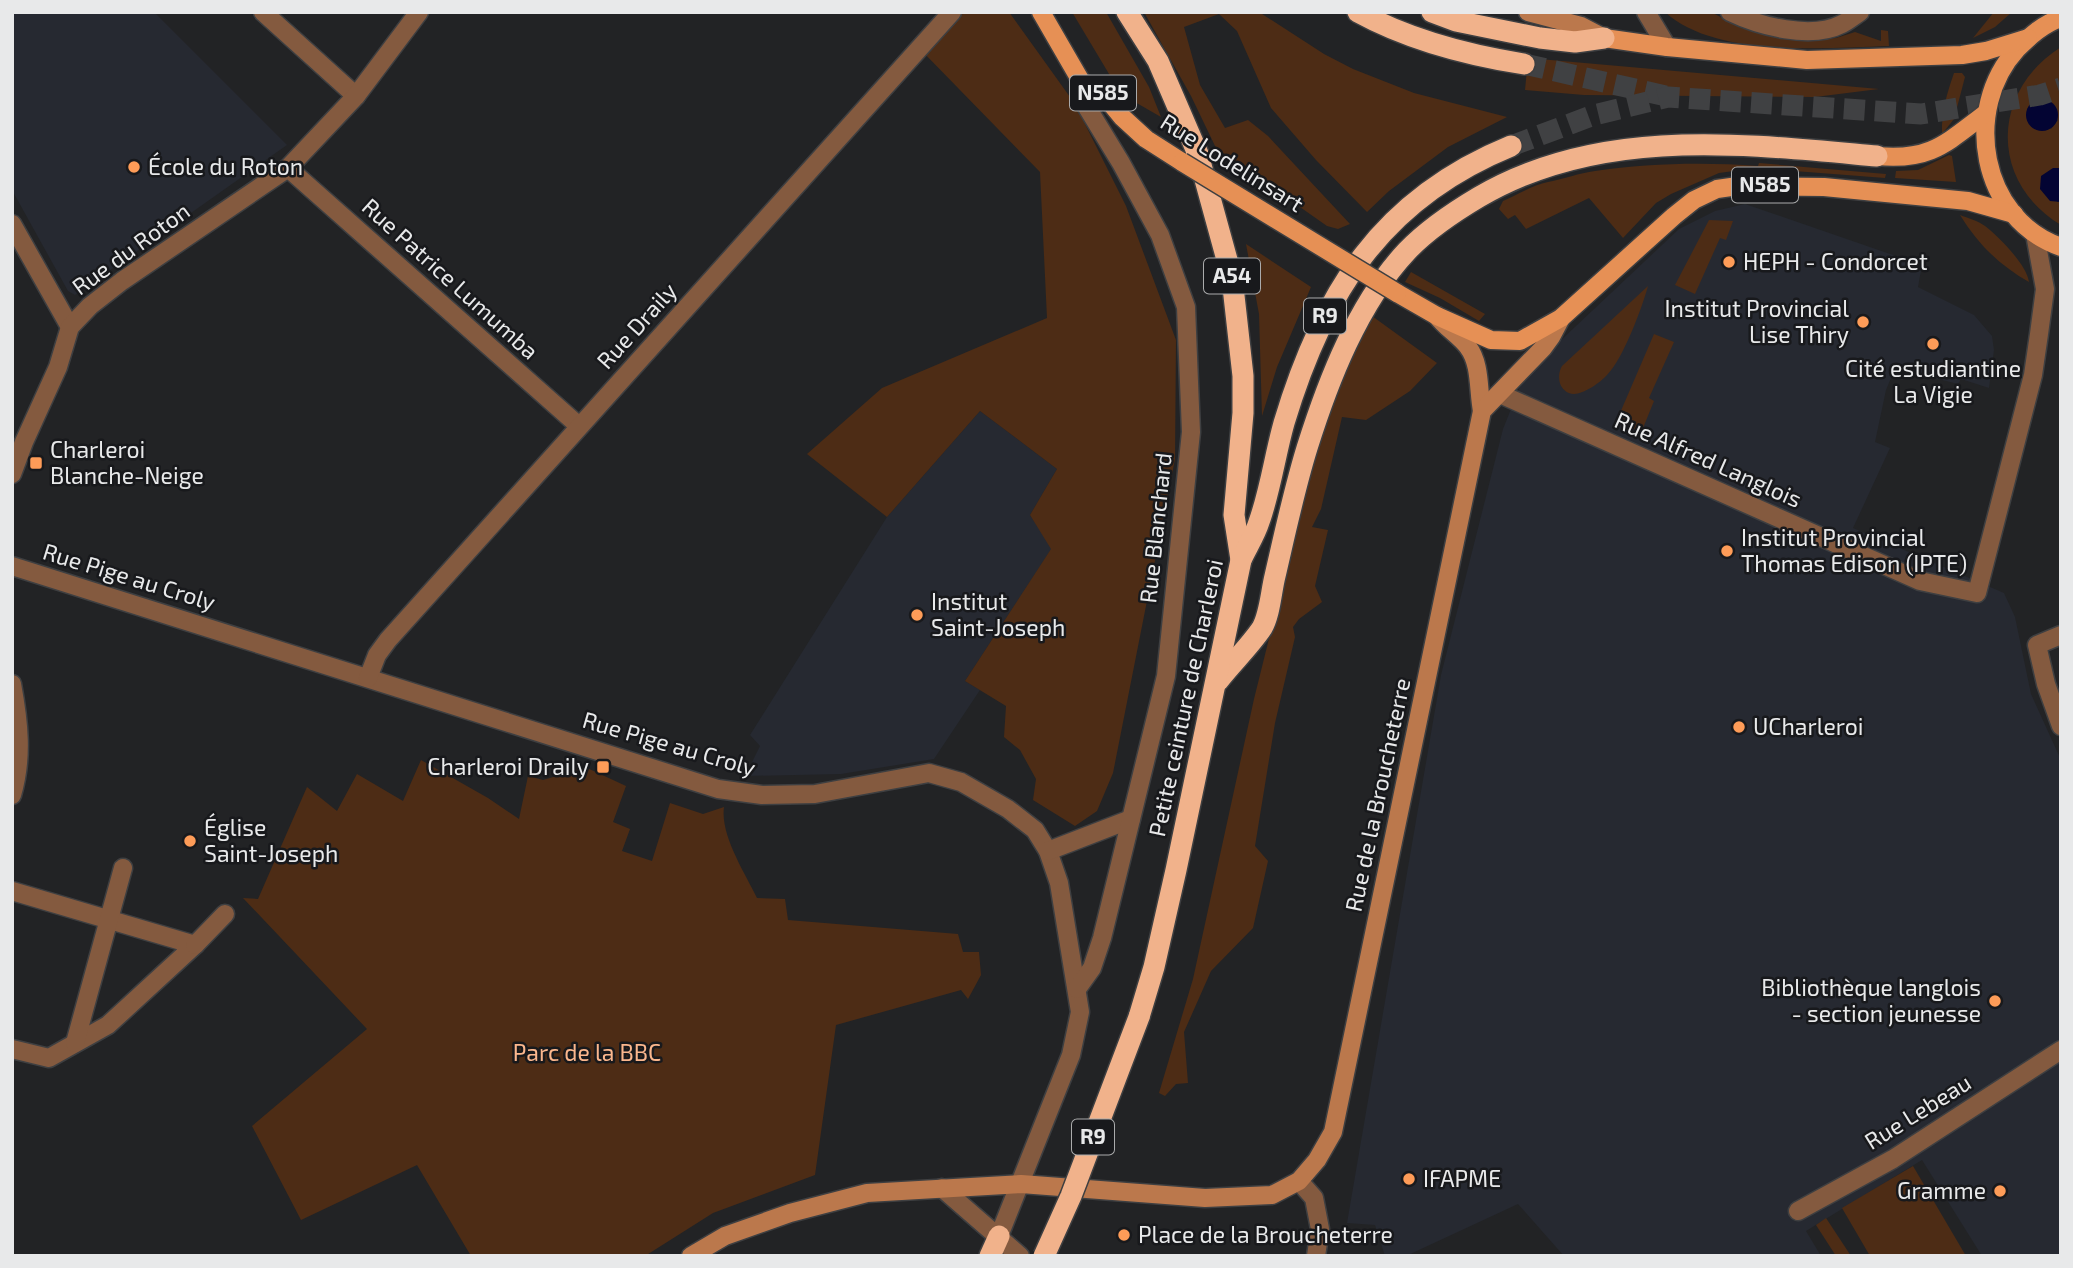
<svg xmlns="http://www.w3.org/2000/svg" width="2073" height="1268" viewBox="0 0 2073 1268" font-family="'Exo 2',sans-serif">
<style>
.built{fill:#262931}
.green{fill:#4d2c15;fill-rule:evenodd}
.water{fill:#030433}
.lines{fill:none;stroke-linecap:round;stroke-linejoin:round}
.highway-tunnel{stroke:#404143;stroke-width:21;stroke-dasharray:21 10;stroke-linecap:butt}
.street-casing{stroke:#3e3f41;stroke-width:21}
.secondary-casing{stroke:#3e3f41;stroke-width:21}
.primary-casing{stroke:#3e3f41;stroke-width:21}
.highway-casing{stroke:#3e3f41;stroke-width:24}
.street{stroke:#845a3f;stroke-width:18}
.secondary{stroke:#bb784c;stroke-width:18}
.primary{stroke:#e69055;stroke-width:18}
.highway{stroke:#f1b28b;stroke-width:21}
.primary-bridge-casing{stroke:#3e3f41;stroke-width:21;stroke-linecap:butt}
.highway-bridge-casing{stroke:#3e3f41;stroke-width:24;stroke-linecap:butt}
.primary-bridge{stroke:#e69055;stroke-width:18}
.highway-bridge{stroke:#f1b28b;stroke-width:21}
.poi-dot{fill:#fe9c58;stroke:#18191c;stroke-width:2.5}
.labels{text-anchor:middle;stroke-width:5;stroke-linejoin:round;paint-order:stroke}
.shield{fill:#18191c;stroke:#aaabac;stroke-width:2}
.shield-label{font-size:21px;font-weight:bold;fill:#e8e9ea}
.street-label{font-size:23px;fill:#e8e9ea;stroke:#18191c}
.poi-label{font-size:23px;fill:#e8e9ea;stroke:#18191c;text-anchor:start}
.park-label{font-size:23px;fill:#fbb78d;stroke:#18191c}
</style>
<rect width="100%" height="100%" fill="#222325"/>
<g class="built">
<path d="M12,12H154L287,145L75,295L68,291L12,190Z"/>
<path d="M1745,204L1922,265L1918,287L1974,315L1992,336L1994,350L1989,388L1961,379L1958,384L1895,368L1886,390L1875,442L1890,448L1853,528L2004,593L2015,617L2031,694L2061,760V1256H1982L1922,1160L1806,1231L1821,1256H1564L1518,1204L1406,1256H1385L1375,1225L1347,1223L1441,675L1503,429L1521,384L1541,359L1679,229L1715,211Z"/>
<path d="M980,411L1057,469L1030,515L1052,548L965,681L980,690L934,759L841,774L745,776L760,746L750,735L887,517Z"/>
</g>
<g class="green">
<path d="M955,12H1009L1075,104L1126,206L1176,340L1175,459L1113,773L1097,811L1075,826L1033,800L1036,779L1020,750L1004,737L1006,706L965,681L1051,549L1030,515L1057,469L980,411L887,517L807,454L882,388L1047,318L1040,172L919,48Z"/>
<path d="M1072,12H1106L1149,87L1161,117L1121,94Z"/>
<path d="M1144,12H1259L1324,54L1353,69L1414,93L1507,117L1448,147L1389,191L1367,212L1316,160L1271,108L1237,31L1219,14L1184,27L1200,85L1225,128L1248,120L1268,136L1350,224L1338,229L1327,226L1216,148L1191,96Z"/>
<path d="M1665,12H1711L1741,28L1791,40L1836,38L1855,32L1881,41V30L1888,31L1889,46C1825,48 1715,58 1665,12Z"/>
<path d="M1994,12H2012L1995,27L1973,38Z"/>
<path d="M2061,47V168H2053L2057,202H2061V225C1989,182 1991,91 2061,47ZM2038,99L2058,120L2051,129L2027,109L2030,104Z"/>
<path d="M1528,58L1879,89L1815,97L1584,95L1525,90Z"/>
<path d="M1954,73H1962L1965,77L1954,119L1942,134C1941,113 1947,93 1954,73Z"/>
<path d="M1949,155L1952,156L1956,182L1895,178L1896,171L1918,170Z"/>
<path d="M1759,163L1886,174L1885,178L1756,168L1719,173L1671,194L1656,203L1623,238L1589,198L1526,229L1515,215L1508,219L1499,209L1503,201C1517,195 1533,185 1548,182C1564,179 1579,173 1595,171C1648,163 1706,162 1758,166Z"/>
<path d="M1960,215C1968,218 1978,221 1985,226C1999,237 2027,265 2029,282C1999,265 1978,244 1960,215Z"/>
<path d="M1709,220L1733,221L1726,240L1720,238L1695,294L1675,285Z"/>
<path d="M1246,244L1311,287L1277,367L1262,416L1259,314Z"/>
<path d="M1411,272L1485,314L1479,321L1440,298L1405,282Z"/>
<path d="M1648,286C1642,308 1623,359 1607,375C1601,382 1584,394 1574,394C1559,393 1556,376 1562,366Z"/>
<path d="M1372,316L1437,363L1410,391L1366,420L1342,417L1321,509L1312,527L1328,530L1315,586L1322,602L1299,619L1293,627L1295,637L1275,723L1255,846L1268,861L1253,928L1211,971L1184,1032L1188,1083L1176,1084L1165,1096L1159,1093L1193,979L1254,699L1317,445L1352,354Z"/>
<path d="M1654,334L1674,342L1649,398L1654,401L1641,433L1624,423L1620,413Z"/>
<path d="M421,760L488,798L519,819L528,776L543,780L567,773L572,761L626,786L613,822L630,829L622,851L652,861L670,803L703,814L724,807C720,835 745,873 757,898L785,899L788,920L958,934L963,952H979L981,975L968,999L961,990L836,1025L815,1175L713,1213L645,1256H471L417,1165L301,1220L252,1126L367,1029L243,898L258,899L307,787L337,811L357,774L403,801Z"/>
<path d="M1913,1166L1966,1256H1870L1842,1208Z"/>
<path d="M1826,1218L1851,1256H1836L1816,1225Z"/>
</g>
<g class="water">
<circle cx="2042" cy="115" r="16"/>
<path d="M2053,168H2061V202L2050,201L2040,189L2041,176Z"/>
</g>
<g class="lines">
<g class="highway-tunnel">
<path d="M1524,64L1666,96"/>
<path d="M1511,146L1594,115L1668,97L1921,114L2040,95L2061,88"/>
</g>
<g class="street-casing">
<g id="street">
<path d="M263,12L356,96"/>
<path d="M1646,12L1667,47"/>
<path d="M1730,12C1759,26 1811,40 1842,24C1848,21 1854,16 1860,12"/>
<path d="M288,168L579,426"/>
<path d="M12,224L70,327"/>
<path d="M1500,394L1920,581L1977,593L2033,375L2039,334L2045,289L2035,234"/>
<path d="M12,474L24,442L58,367L70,327L90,306L122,281L288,168L356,96L419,12"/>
<path d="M12,566L718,789L762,795L815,794L929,773L961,782L1008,809L1035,830L1048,851L1059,883L1080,1012L1071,1055L999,1236"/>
<path d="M2061,635L2037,645L2046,684L2061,726"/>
<path d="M368,678L377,655L388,640L952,12"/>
<path d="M12,684C19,722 23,758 12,795"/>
<path d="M1048,851L1131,819"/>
<path d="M12,891L195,945L108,1025L49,1058L12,1049"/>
<path d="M195,945L225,914"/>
<path d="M1077,989L1092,968L1102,938L1166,676L1191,432L1186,307L1160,235L1121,163L1082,99V83"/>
<path d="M75,1043L123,868"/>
<path d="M1299,1181L1314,1198L1320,1229L1316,1256"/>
<path d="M942,1188L1020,1256"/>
<path d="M1798,1211L1893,1159L2061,1050"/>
</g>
</g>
<g class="secondary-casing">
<g id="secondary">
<path d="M1528,12L1581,26L1604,38"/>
<path d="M1437,316C1446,328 1460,336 1468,347C1481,364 1478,391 1482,411"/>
<path d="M691,1256L725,1236L790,1213L867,1193L1021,1184L1205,1198L1272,1195L1299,1181L1317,1160L1333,1132L1482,411L1543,348L1551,337L1561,318"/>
</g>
</g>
<g class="primary-casing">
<g id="primary">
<path d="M1041,12L1082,83L1099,89L1122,117L1146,139L1182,162"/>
<path d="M2061,18C2043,24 2030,36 2017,49C1962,109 1980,219 2061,247"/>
<path d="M1604,38L1667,47L1807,60L1962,55L1986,51L2028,38"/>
<path d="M1877,156C1930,161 1945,144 1985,114"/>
<path d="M1397,293L1437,316L1491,340L1520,341L1561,318L1674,216L1694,200L1717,189L1738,186L1824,187L1968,201L2014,214"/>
</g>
</g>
<g class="highway-casing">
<g id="highway">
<path d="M1127,12L1158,61L1198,154L1232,278L1243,376V413L1234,515L1241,560"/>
<path d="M1358,12C1409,40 1467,55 1524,64"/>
<path d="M1432,12L1456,21L1540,38L1575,42L1604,38"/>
<path d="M1218,681C1232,663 1250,646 1262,628C1270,614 1271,592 1275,576C1285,533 1294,490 1307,448C1328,381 1358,303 1407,251C1428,229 1452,213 1479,197C1600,126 1743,144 1877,156"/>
<path d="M1139,1017L1154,967L1176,870L1241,560C1247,547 1255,535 1259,522C1270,492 1275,455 1284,423C1323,293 1381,199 1511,146"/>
<path d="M990,1256L999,1236"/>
</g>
</g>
<use href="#street" class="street"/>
<use href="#secondary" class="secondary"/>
<use href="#primary" class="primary"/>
<use href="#highway" class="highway"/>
<g class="primary-bridge-casing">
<path id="primary-bridge" d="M1182,162L1397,293"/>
</g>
<g class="highway-bridge-casing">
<path id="highway-bridge" d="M1044,1256L1071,1196L1139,1017"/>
</g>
<use href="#primary-bridge" class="primary-bridge"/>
<use href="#highway-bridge" class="highway-bridge"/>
</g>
<g class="poi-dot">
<circle cx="134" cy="167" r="7"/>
<circle cx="1729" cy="262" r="7"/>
<circle cx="1863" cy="322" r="7"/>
<circle cx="1933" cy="344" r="7"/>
<rect x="29" y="456" width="14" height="14" rx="3.5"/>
<circle cx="1727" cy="551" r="7"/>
<circle cx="917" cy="615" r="7"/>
<circle cx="1739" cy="727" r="7"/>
<rect x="596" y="760" width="14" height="14" rx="3.5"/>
<circle cx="190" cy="841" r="7"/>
<circle cx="1995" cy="1001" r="7"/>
<circle cx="1409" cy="1179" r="7"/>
<circle cx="2000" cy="1191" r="7"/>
<circle cx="1124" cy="1235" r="7"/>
</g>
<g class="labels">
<g class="shield">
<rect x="1070" y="75.5" width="66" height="35" rx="5"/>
<rect x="1732" y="167.5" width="66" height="35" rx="5"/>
<rect x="1204" y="258.5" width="56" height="35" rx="5"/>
<rect x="1304" y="298.5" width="42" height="35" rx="5"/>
<rect x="1072" y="1119.5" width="42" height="35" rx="5"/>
</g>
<g class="shield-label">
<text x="1103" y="100">N585</text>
<text x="1765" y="192">N585</text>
<text x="1232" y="283">A54</text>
<text x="1325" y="323">R9</text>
<text x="1093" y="1144">R9</text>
</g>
<g class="street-label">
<text transform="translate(1232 163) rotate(32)" y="8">Rue Lodelinsart</text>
<text transform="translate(131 249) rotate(-36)" y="8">Rue du Roton</text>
<text transform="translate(450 279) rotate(42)" y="8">Rue Patrice Lumumba</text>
<text transform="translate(637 326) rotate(-48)" y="8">Rue Draily</text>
<text transform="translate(1708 460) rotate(24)" y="8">Rue Alfred Langlois</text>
<text transform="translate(1156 528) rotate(-84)" y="8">Rue Blanchard</text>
<text transform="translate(129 577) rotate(17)" y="8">Rue Pige au Croly</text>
<text transform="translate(1186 698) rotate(-78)" y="8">Petite ceinture de Charleroi</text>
<text transform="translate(669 744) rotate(16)" y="8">Rue Pige au Croly</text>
<text transform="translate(1378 795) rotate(-78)" y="8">Rue de la Broucheterre</text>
<text transform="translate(1918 1112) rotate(-32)" y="8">Rue Lebeau</text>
</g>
<g class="poi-label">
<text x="148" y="175">École du Roton</text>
<text x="1743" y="270">HEPH - Condorcet</text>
<text x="1849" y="317" text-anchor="end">Institut Provincial<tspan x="1849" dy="26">Lise Thiry</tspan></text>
<text x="1933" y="377" text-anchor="middle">Cité estudiantine<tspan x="1933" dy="26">La Vigie</tspan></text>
<text x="50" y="458">Charleroi<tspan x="50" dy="26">Blanche-Neige</tspan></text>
<text x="1741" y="546">Institut Provincial<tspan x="1741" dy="26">Thomas Edison (IPTE)</tspan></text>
<text x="931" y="610">Institut<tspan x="931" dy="26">Saint-Joseph</tspan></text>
<text x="1753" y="735">UCharleroi</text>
<text x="589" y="775" text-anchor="end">Charleroi Draily</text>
<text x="204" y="836">Église<tspan x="204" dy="26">Saint-Joseph</tspan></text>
<text x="1981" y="996" text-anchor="end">Bibliothèque langlois<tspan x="1981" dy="26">- section jeunesse</tspan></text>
<text x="1423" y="1187">IFAPME</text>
<text x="1986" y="1199" text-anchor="end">Gramme</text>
<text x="1138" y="1243">Place de la Broucheterre</text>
</g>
<g class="park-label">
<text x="587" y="1061">Parc de la BBC</text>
</g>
</g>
<rect width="2073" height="1268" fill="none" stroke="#e8e9ea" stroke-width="28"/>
</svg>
